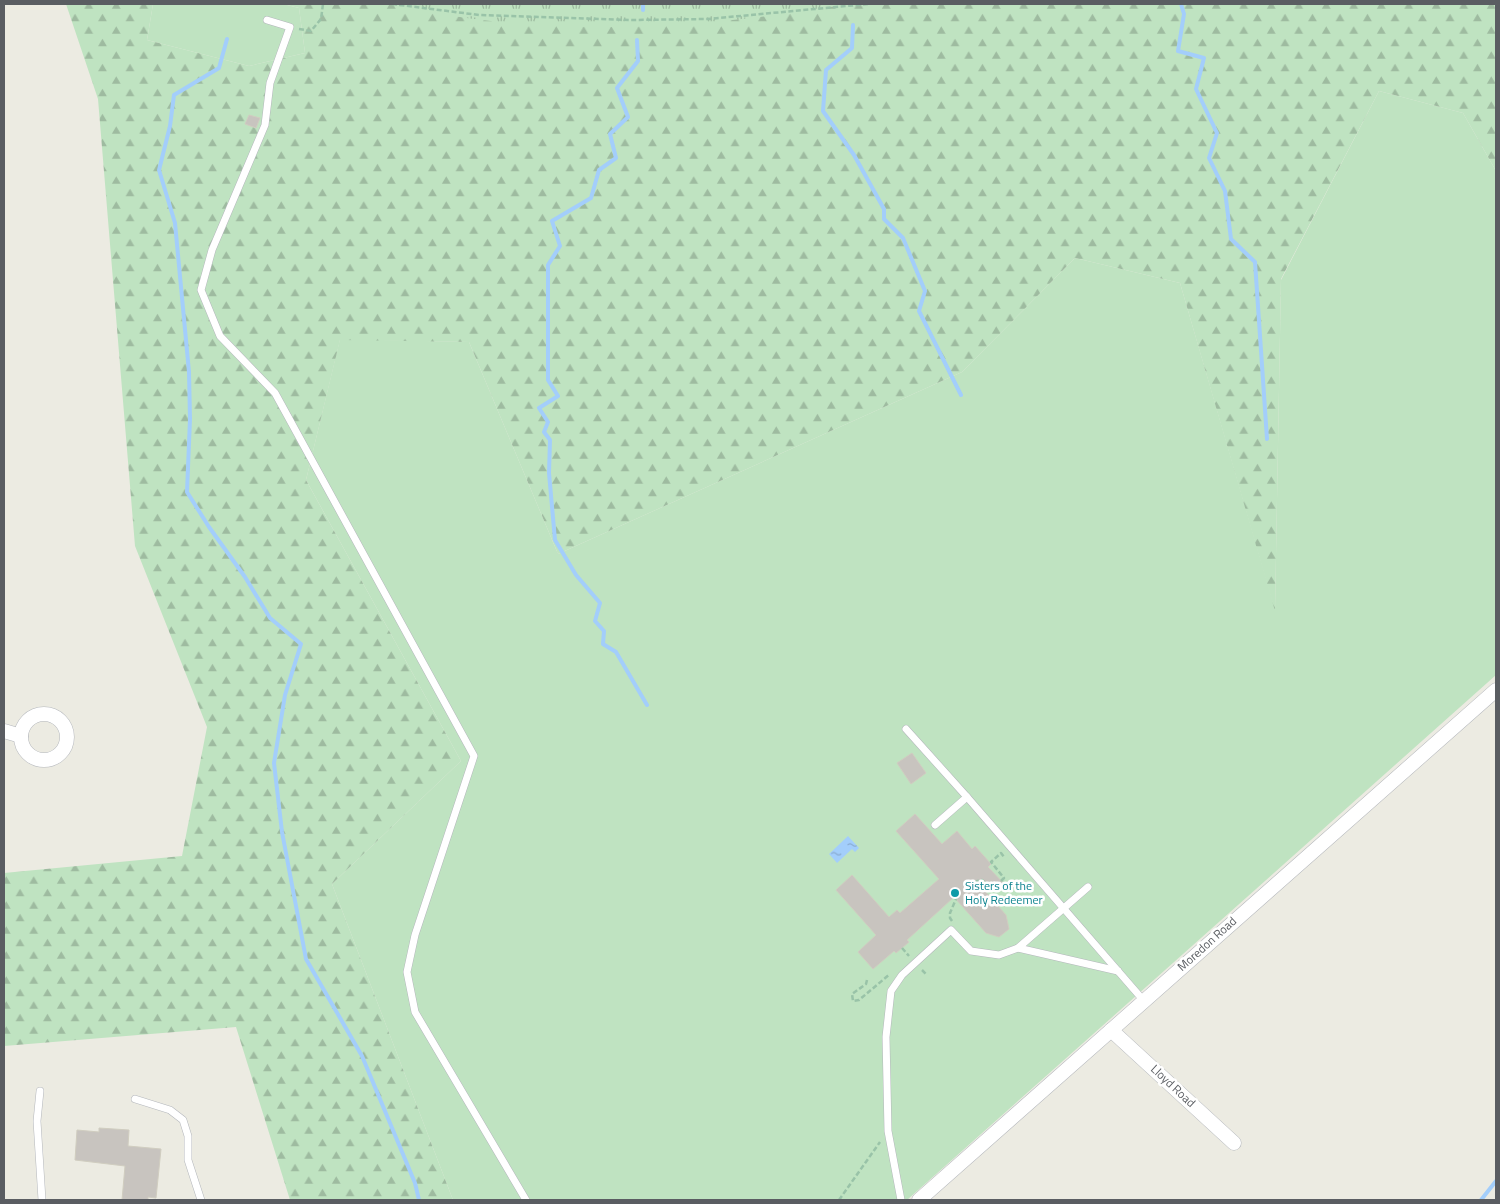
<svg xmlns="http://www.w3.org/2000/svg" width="1500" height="1204" viewBox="0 0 1500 1204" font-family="'Titillium Web',sans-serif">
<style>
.grass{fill:#bfe3c1}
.forest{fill:url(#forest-firs)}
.park{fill:url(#park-tufts)}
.water{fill:url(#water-ripples)}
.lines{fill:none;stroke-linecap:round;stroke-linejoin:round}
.stream{stroke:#a3cefb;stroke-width:4}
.building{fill:#c8c4bf;stroke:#d0cdc0}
.lane-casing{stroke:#b4b7bc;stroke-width:8}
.street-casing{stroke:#b4b7bc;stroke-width:15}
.path{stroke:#99c3a8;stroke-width:2.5;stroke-dasharray:5 2.5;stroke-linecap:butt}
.lane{stroke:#fff;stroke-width:7}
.street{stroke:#fff;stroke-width:14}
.culture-dot{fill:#0f9aa8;stroke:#fff;stroke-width:2}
.labels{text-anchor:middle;stroke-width:5;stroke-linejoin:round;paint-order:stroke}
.culture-label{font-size:12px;fill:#0d838f;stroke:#fff;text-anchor:start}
.street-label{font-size:12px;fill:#5a5d62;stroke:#fff}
</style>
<defs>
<pattern id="forest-firs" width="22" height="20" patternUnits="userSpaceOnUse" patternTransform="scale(1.25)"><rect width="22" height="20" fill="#bfe3c1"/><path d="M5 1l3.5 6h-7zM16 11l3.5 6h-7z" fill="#9ebba0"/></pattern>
<pattern id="park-tufts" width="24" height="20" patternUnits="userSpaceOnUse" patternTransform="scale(1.25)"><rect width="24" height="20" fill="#bfe3c1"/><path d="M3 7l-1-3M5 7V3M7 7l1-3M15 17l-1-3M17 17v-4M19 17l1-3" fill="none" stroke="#9ebba0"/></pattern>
<pattern id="water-ripples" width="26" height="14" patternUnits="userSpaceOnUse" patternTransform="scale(1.25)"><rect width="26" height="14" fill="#a3cefb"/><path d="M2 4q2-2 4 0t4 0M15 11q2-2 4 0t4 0" fill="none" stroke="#88aacf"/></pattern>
</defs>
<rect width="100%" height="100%" fill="#ecebe2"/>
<g class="grass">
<path d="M153,4H283L299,8L305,53L249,66L147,40Z"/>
<path d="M1379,91L1463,113L1496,171V675L907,1200H453L332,884L461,761L306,480L340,339L469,342L558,554L962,372L1075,258L1180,283L1275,609L1281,280Z"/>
</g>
<path class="forest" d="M66,4H153L147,40L249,66L305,53L299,8L283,4H1496V171L1463,113L1379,91L1281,279L1275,611L1180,283L1075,258L962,372L558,554L469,342L340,340L306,480L461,761L332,884L453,1200H290L236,1027L4,1046V873L182,856L207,727L135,546L98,99Z"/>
<path class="park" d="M390,4H849C697,30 541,39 390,4Z"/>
<path class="water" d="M848,836L859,848L855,852L852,849L837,863L829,854Z"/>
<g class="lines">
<g class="stream">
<path d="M643,4V10"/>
<path d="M1181,4L1184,14L1178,51L1204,58L1196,89L1217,133L1209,158L1225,191L1231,239L1255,262L1267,439"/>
<path d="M853,25L852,48L826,70L823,111L854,155L884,209V219L903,238L925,291L919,311L961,395"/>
<path d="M227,39L219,68L174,95L170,126L159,170L175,223L189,372L190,419L187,492L209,527L245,577L270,618L301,644L285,695L274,763L282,832L306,959L362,1056L415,1183L419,1200"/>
<path d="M637,40L638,61L617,88L628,117L610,134L616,158L599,170L591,198L552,221L560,246L548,265V380L558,396L539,408L548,422L544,432L550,440L549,473L555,540L576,575L600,603L595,621L604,631L603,644L616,652L647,705"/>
<path d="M1481,1200L1496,1181"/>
</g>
</g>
<g class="building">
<path d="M249,115L260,118L256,128L245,124Z"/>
<path d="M912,753L926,773L911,784L897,763Z"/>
<path d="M915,814L942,844L957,831L972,849L975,846L991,864L988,867L1009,889H983L1006,915L1009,929L999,937L986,933L954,897L907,940L909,942L902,948L896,953L894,951L873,969L858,952L876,935L836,890L852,875L889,917L897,910L900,913L939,879L896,831Z"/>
<path d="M99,1128L129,1130L128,1146L161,1149L156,1198L148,1197V1200H122L125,1166L75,1160L77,1130L99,1132Z"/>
</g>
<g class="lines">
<g class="lane-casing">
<g id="lane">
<path d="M267,20L290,27L270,83L265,125L212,250L201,290L220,336L275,393L474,756L415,935L407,972L415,1012L526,1200"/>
<path d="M906,729L967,797L1144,1001"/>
<path d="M935,825L967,797"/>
<path d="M1018,948L1118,971"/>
<path d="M40,1091L37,1121L42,1200"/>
<path d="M135,1099L170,1110L183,1120L188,1136V1160L201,1200"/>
<path d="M901,1200L888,1131L886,1037L891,991L902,975L951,930L971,951L999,955L1018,948L1088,887"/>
</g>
</g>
<g class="street-casing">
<g id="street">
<circle cx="44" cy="737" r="23"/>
<path d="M4,731L21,736"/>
<path d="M1111,1030L1234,1143"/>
<path d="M919,1200L1496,690"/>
</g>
</g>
<g class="path">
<path d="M392,4L479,15L632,20L708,19L868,4"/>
<path d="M299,29L311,31L321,19L323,4"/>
<path d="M1001,881L1004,878L991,862L1001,853L1004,857"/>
<path d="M974,882L982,880L990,887H994L995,886"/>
<path d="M952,921L950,918V913L956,899"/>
<path d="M902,948L909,956"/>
<path d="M922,970L926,974"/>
<path d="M867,980L866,984L852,994L853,1001L859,1000L890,974"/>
<path d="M839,1200L880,1142"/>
</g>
<use href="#lane" class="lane"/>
<use href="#street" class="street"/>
</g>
<circle class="culture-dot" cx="955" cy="893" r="5"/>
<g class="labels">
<g class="culture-label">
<text x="965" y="890">Sisters of the<tspan x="965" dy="14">Holy Redeemer</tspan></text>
</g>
<g class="street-label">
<text transform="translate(1207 944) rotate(-42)" y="4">Moredon Road</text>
<text transform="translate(1173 1086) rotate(43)" y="4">Lloyd Road</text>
</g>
</g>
<rect width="1500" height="1204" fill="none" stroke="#5a5d62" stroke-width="10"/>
</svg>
